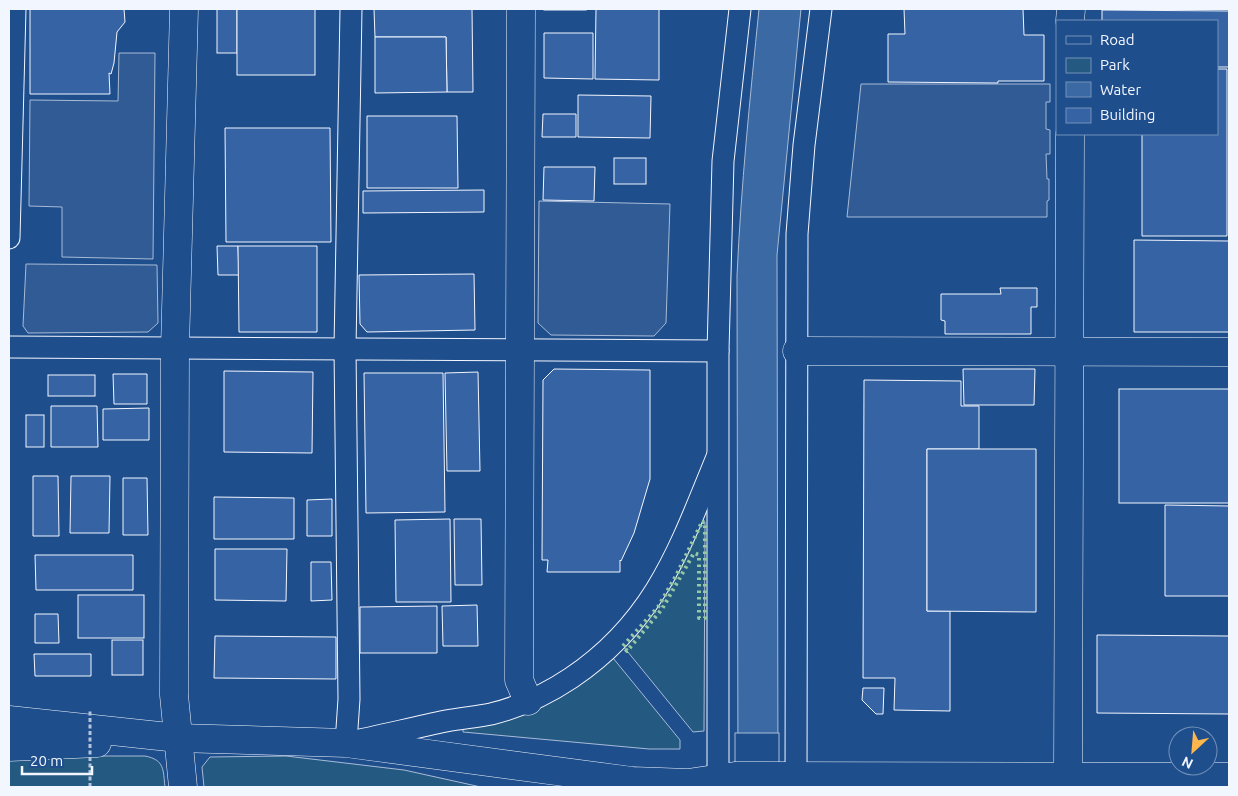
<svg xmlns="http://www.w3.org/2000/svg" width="1238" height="796" viewBox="0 0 1238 796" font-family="Ubuntu,sans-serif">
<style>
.green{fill:#245a82;stroke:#a8bbd7}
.parking{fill:#305b95;stroke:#a8bbd7}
.water{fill:#3b69a3;stroke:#a8bbd7}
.pier{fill:#1f4e8c;stroke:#a8bbd7}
.building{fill:#3563a3;stroke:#f2f6ff}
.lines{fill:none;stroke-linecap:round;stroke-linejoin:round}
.street-casing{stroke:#f2f6ff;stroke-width:23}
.secondary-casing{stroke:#f2f6ff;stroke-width:29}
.street{stroke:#1f4e8c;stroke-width:21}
.secondary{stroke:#1f4e8c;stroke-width:28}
.path-bridge{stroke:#b3c4dc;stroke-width:3;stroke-dasharray:4 2.5;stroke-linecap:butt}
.hedge{stroke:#97c8a6;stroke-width:4;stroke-dasharray:2.5 4;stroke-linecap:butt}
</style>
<rect width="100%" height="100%" fill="#1f4e8c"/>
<g class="green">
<path d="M702,522H705L704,731L693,732L623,646L658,607L677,574Z"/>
<path d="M613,658L680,740V749H649L463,732V729L486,725L580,684Z"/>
<path d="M9,756H145C165,760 163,770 165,787H9Z"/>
<path d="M286,756L404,770L481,787H204L202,767L210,757Z"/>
</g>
<g class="parking">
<path d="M119,53H155L153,259L62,257V207L29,206L30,100L118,101Z"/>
<path d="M861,84H1050V102H1046V129L1050,130V154H1046L1047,179H1049V200L1047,201V217H847Z"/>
<path d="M539,201L670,204L666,323L654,336L551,335L538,323Z"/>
<path d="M26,264L157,265L158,323L148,332L28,333L23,326Z"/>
</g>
<path class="water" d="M759,9H801L777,255L778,787H738L737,276C741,186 750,98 759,9Z"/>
<rect class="pier" x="735" y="733" width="44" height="54"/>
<g class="building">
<path d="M30,9H124L125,22L117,32L114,63L111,74L109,73L110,94H30Z"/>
<rect x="217" y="9" width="20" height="44"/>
<rect x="237" y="9" width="78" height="66"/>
<path d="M374,9H472L473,92H447L446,37H375Z"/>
<rect x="544" y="9" width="42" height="1"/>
<path d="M596,9H659V80L595,79Z"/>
<path d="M904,9H1023L1024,35H1044V81H998V83L888,82V34H905Z"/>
<path d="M1102,10L1229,11V67H1217V21H1102Z"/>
<path d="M544,33H593V79L544,78Z"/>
<path d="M375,37H446L447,92L375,93Z"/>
<path d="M1217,69H1227V236H1142V134H1217Z"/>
<path d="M578,95L651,96L650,138L578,137Z"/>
<path d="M543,114H576V137H542Z"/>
<path d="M367,116H457L458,188H367Z"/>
<path d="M225,128H330L331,242H226Z"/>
<rect x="614" y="158" width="32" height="26"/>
<path d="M544,167H595L594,201L543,200Z"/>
<path d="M484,190V212L363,213V191Z"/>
<path d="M1134,240L1229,241V332H1134Z"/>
<path d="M217,246H238L239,275H218Z"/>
<path d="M238,246H317V332H239Z"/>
<path d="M474,274L475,330L367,332L360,324L359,275Z"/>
<path d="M1000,288H1037V307H1031V334H945V321L941,320V294H1001Z"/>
<path d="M554,369L650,370V479L634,533L621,561L620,560V572H547L548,560H542L543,380Z"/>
<path d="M963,369H1035L1034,405H964Z"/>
<path d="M224,371L313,372L312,453L224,452Z"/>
<path d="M478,372L480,471H447L445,373Z"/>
<path d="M364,373H443L445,512L366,513Z"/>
<path d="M113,374H147V404H114Z"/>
<rect x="48" y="375" width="47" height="21"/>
<path d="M864,380L961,381V406H979V449H927V611H950V711L894,710L895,678H863Z"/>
<rect x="1119" y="389" width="110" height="114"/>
<path d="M51,406H97L98,447H51Z"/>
<path d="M149,408V440H103V409Z"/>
<rect x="26" y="415" width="18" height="32"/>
<path d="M927,449H1036V612L927,611Z"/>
<path d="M33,476H58L59,536H33Z"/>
<path d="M71,476H110L109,533H70Z"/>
<path d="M123,478H147L148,535H123Z"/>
<path d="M214,497L294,498V539H214Z"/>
<path d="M332,499V536H307V500Z"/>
<path d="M1165,505L1229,506V596H1165Z"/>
<path d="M450,519L451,602H396L395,520Z"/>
<path d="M454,519H481L482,585H455Z"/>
<path d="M215,549H287L286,601L215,600Z"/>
<path d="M35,555H133V590H36Z"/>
<path d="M311,562H331L332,600L311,601Z"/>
<rect x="78" y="595" width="66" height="43"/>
<path d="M477,605L478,646H443L442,606Z"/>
<path d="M437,606V653H360V607Z"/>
<path d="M35,614H58L59,643H35Z"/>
<path d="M1097,635L1229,636V714L1097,713Z"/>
<path d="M215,636L336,637V679L214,678Z"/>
<rect x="112" y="640" width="31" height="35"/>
<path d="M34,654H91V676H35Z"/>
<path d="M863,688H884L883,714H876L862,700Z"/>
</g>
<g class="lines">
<g class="street-casing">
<g id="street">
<path d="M351,9L345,348L349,699L346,743C380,736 413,728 446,721C461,718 477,717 491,714C520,707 547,694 571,678C656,621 680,547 717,457"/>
<path d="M9,238L15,9"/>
<path d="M9,347L718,351"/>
<path d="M718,787V351L723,161L740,9"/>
<path d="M796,787L797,234L804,145L821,9"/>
</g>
</g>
<g class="secondary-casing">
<g id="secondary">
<path d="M521,9L519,680L528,701"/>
<path d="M1070,21L1071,9"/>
<path d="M797,351L1229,352"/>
<path d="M9,720L178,738L346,743L632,781L688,783L735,776L1229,777"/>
<path d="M9,747L97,743"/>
<path d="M1068,778L1070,134"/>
<path d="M183,787L174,695L175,348L184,9"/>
</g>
</g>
<use href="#street" class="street"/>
<use href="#secondary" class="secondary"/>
<path class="path-bridge" d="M90,787V709"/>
<path class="hedge" d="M702,522H705V618H699V555L694,553L662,609L627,651L623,646L658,607L677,574Z"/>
</g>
<rect width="1238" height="796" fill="none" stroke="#f2f6ff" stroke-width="20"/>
<rect x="1056" y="20" width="162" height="115" fill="#1f4e8c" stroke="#7391ba"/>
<rect x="1066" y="36" width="25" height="8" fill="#1f4e8c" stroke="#7391ba"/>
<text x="1100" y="45" font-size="15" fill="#f2f6ff">Road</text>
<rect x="1066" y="58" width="25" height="15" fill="#245a82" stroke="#7391ba"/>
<text x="1100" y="70" font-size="15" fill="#f2f6ff">Park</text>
<rect x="1066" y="82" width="25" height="15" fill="#3b69a3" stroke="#7391ba"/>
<text x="1100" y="95" font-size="15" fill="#f2f6ff">Water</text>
<rect x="1066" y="108" width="25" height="15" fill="#3563a3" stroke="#7391ba"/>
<text x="1100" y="120" font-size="15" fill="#f2f6ff">Building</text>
<g transform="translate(1193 751) rotate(206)"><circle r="24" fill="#1f4e8c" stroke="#7391ba"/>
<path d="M0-4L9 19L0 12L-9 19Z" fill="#ffb74d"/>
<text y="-8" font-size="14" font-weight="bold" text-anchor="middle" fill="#f2f6ff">N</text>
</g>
<path d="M22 766v8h70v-8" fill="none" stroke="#f2f6ff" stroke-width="2.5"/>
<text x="30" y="766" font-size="15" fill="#f2f6ff" stroke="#1f4e8c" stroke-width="4" paint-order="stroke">20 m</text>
</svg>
